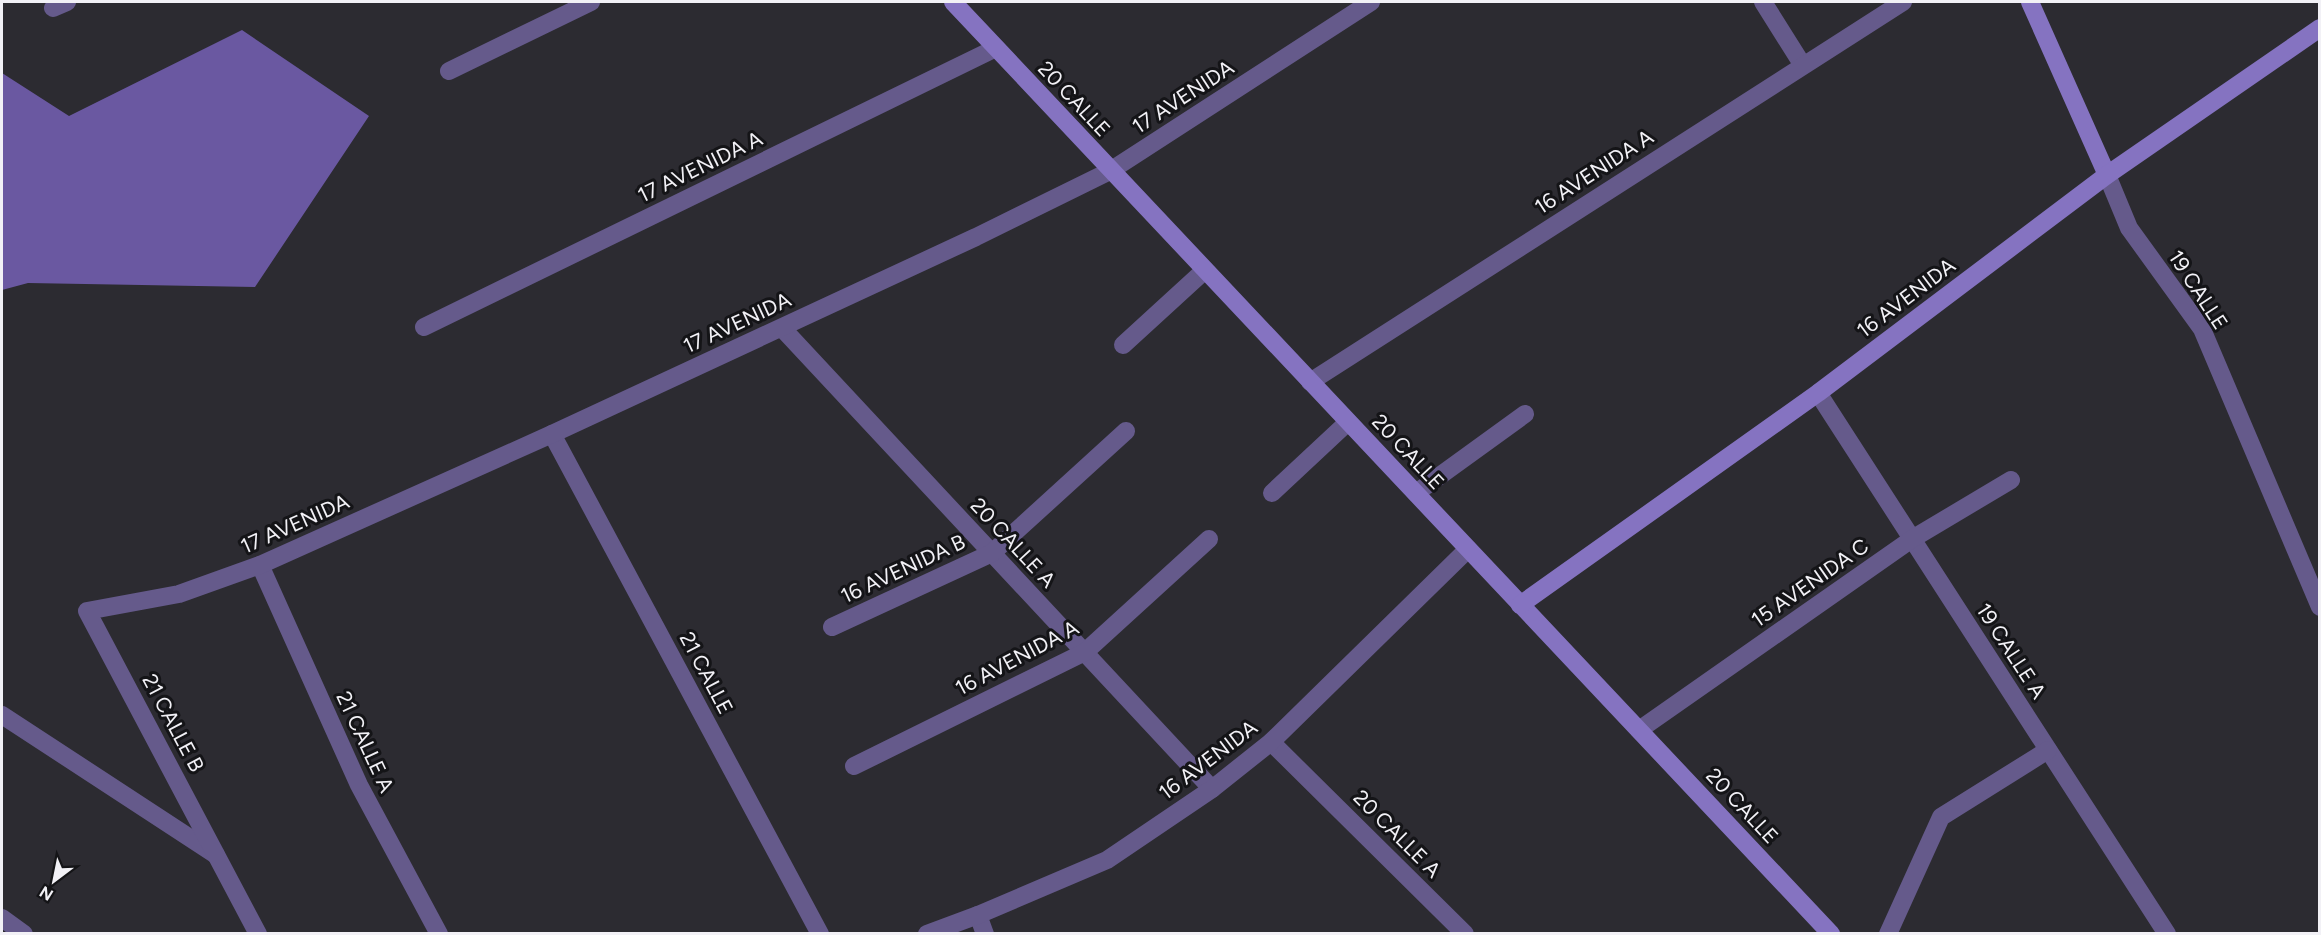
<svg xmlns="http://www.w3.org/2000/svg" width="2321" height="935" viewBox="0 0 2321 935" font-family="Figtree,sans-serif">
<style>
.forest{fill:#6a58a1}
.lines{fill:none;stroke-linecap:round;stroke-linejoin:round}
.lane{stroke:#655a8b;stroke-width:18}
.street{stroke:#655a8b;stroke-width:18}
.secondary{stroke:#8573c1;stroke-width:18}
.labels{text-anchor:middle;stroke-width:6;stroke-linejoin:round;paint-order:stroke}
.street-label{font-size:21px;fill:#f2f1f6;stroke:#141417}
</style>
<rect width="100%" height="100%" fill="#2c2b31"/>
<path class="forest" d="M242,30L369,116L255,287L28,283L2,290V73L69,116Z"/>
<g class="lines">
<g class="lane">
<path d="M424,327L996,48"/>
<path d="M1123,345L1205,270"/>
<path d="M1272,493L1348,422"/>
<path d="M1416,493L1525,414"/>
</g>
<g class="street">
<path d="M1763,2L1802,64"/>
<path d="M53,8L67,2"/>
<path d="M449,71L591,2"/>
<path d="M2107,175L2129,228L2202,329L2320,607"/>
<path d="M782,328L1212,789"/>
<path d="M1310,382L1903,2"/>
<path d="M1818,393L2167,934"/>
<path d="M552,434L820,934"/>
<path d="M260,565L359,785L439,934"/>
<path d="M832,627L992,553L1126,431"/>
<path d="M2,715L216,855"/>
<path d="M1639,730L1912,539L2011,480"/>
<path d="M1271,742L1465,934"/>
<path d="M854,766L1085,652L1209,539"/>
<path d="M978,915L985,934"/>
<path d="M2,918L24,934"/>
<path d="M258,934L87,611L179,594L260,565L552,434L976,237L1110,171L1371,2"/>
<path d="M927,934L978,915L1107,860L1212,789L1271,742L1468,549"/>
<path d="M1888,934L1941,817L2048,750"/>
</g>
<g class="secondary">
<path d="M953,2L1831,934"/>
<path d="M2030,2L2107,175"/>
<path d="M1520,605L1818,393L2107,175L2320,28"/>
</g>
</g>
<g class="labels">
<g class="street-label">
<text transform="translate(1183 97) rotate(-33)" y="7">17 AVENIDA</text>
<text transform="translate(1074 99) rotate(47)" y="7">20 CALLE</text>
<text transform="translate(700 167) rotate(-26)" y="7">17 AVENIDA A</text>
<text transform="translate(1594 172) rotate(-33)" y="7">16 AVENIDA A</text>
<text transform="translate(2198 290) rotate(57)" y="7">19 CALLE</text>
<text transform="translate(1906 298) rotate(-37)" y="7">16 AVENIDA</text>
<text transform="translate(737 323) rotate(-25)" y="7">17 AVENIDA</text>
<text transform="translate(1408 452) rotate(47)" y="7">20 CALLE</text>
<text transform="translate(295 524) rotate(-24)" y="7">17 AVENIDA</text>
<text transform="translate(1013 543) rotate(47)" y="7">20 CALLE A</text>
<text transform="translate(903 569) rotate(-25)" y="7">16 AVENIDA B</text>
<text transform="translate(1810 583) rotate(-35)" y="7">15 AVENIDA C</text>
<text transform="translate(2011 651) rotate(57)" y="7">19 CALLE A</text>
<text transform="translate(1017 658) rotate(-28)" y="7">16 AVENIDA A</text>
<text transform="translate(706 673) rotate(62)" y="7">21 CALLE</text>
<text transform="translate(173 723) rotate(62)" y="7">21 CALLE B</text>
<text transform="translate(365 742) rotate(65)" y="7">21 CALLE A</text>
<text transform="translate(1208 760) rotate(-37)" y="7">16 AVENIDA</text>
<text transform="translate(1742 806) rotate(47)" y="7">20 CALLE</text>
<text transform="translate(1397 834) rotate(45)" y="7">20 CALLE A</text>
</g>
</g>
<rect width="2321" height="935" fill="none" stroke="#f2f1f6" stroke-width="6"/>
<g transform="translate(54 881) rotate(212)" stroke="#141417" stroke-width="4.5" paint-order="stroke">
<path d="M0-4.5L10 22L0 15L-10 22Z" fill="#f2f1f6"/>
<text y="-9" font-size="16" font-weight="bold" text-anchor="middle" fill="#f2f1f6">N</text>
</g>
</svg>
